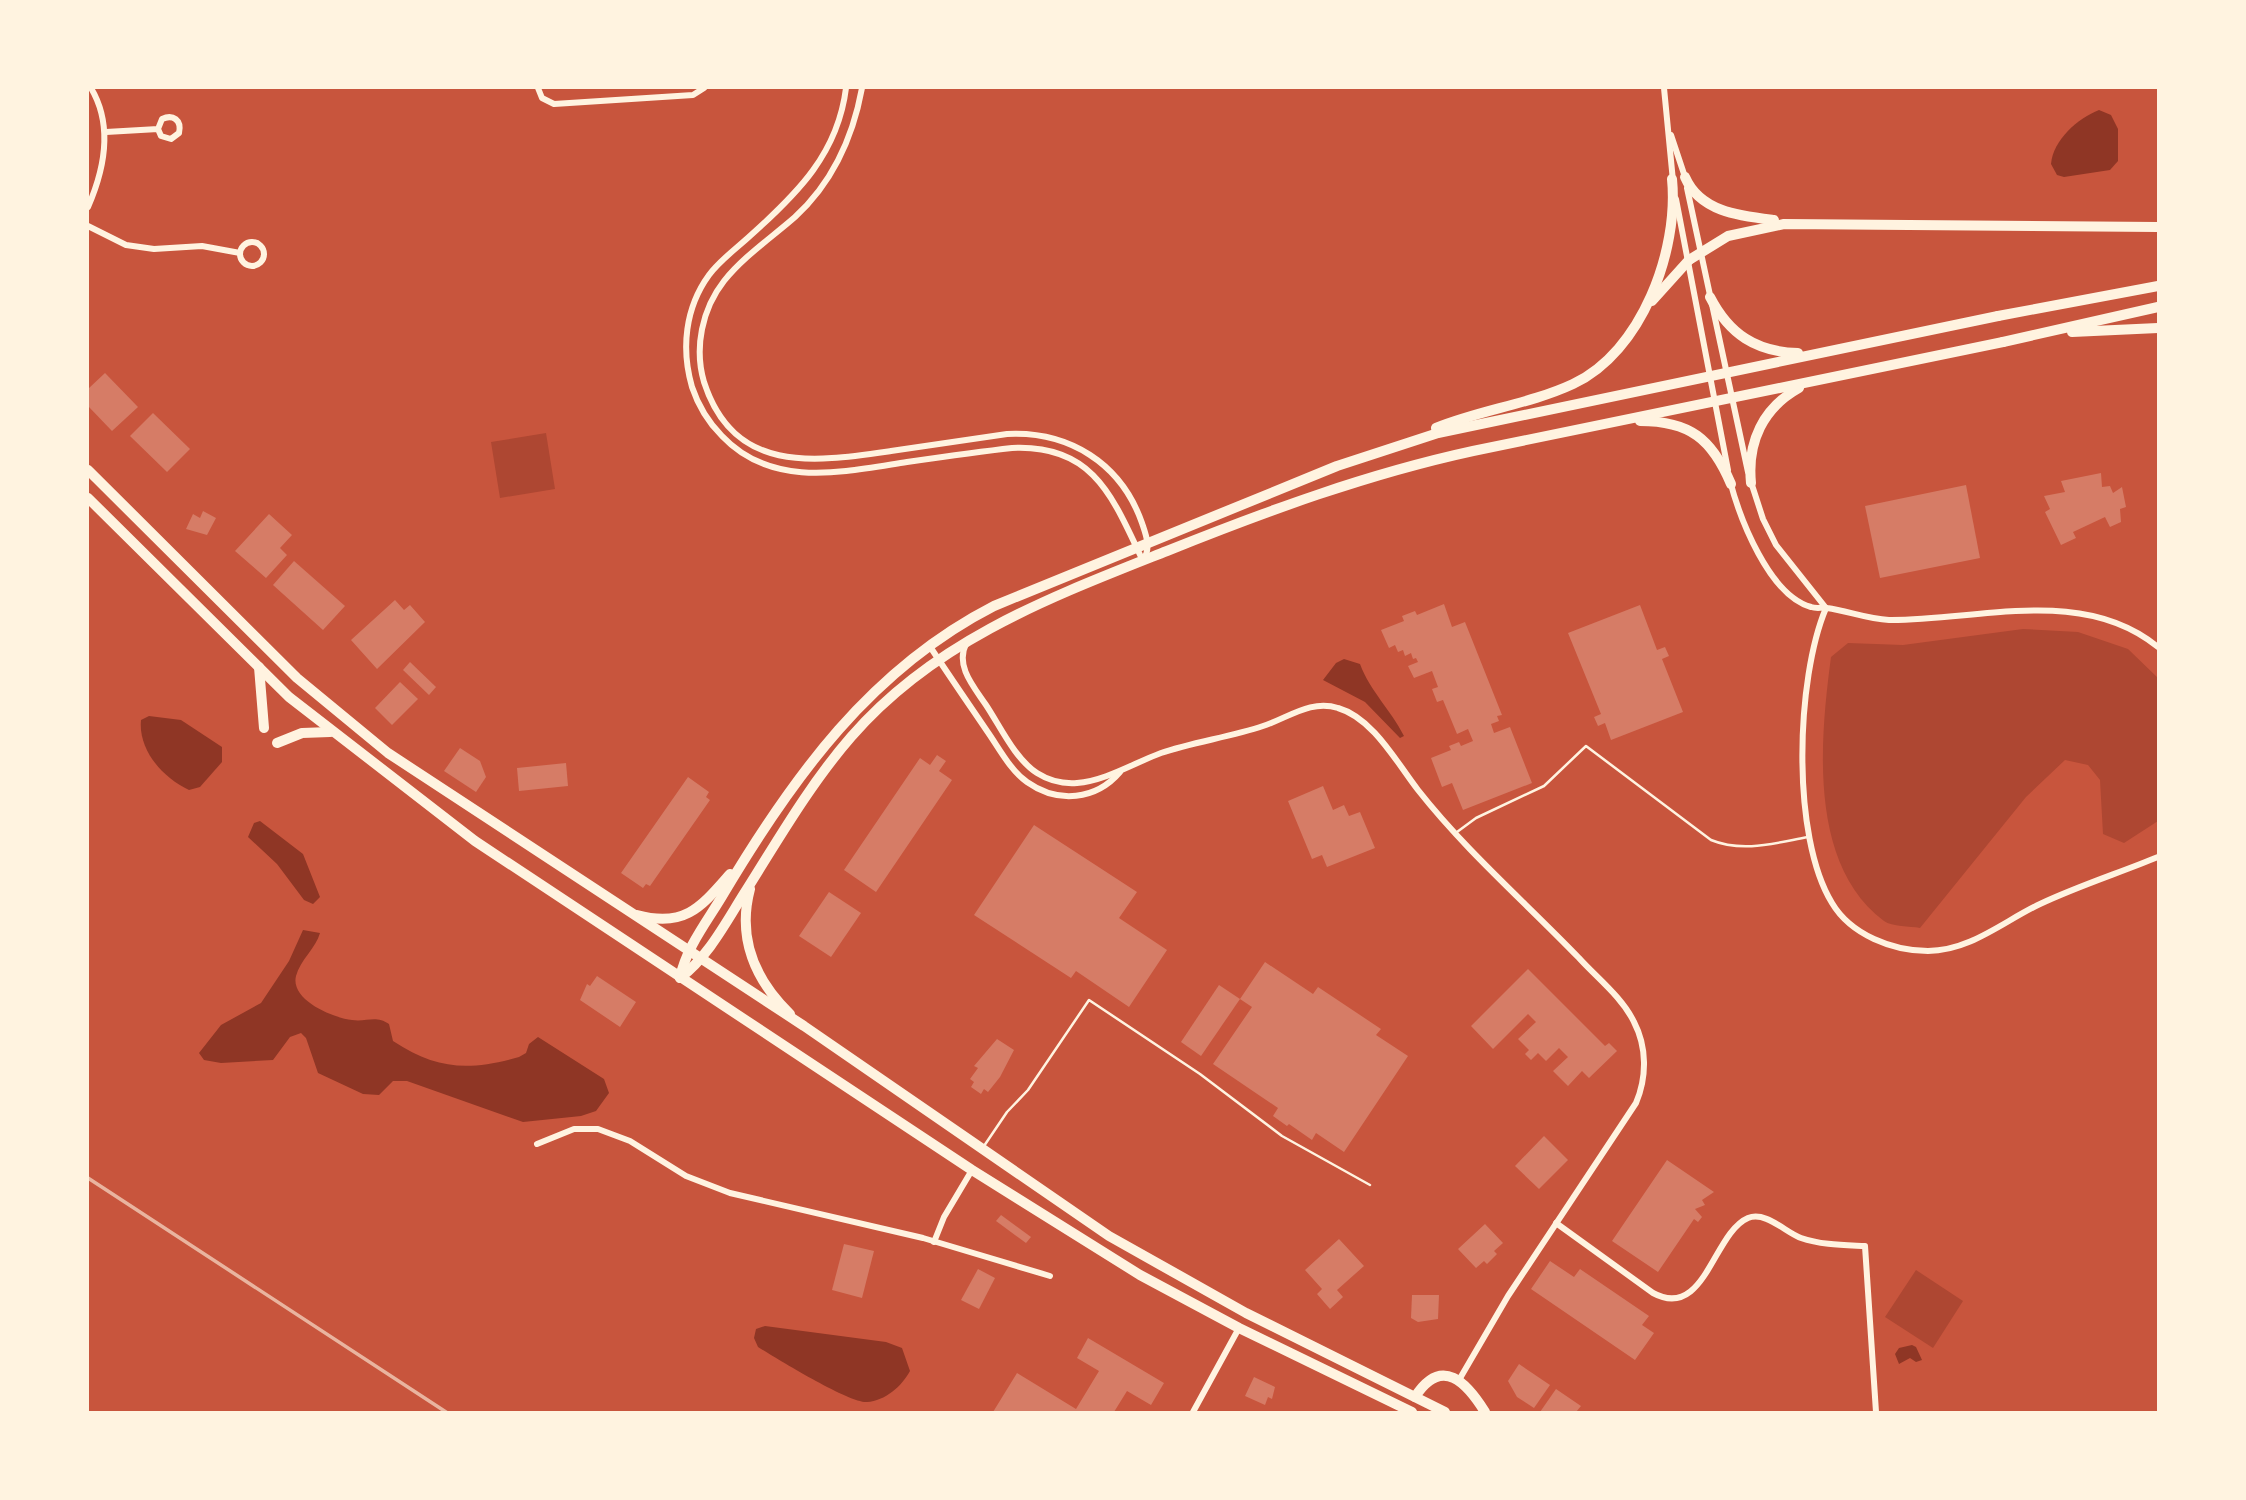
<svg xmlns="http://www.w3.org/2000/svg" width="2246" height="1500" viewBox="0 0 2246 1500" font-family="'Archivo Narrow',sans-serif">
<style>
.green{fill:#ae4732}
.water{fill:#8f3625}
.building{fill:#d67c66}
.lines{fill:none;stroke-linecap:round;stroke-linejoin:round}
.service{stroke:#fff3e0;stroke-width:2.5}
.minor{stroke:#fff3e0;stroke-width:6}
.primary{stroke:#fff3e0;stroke-width:10}
.trunk{stroke:#fff3e0;stroke-width:10}
.motorway{stroke:#fff3e0;stroke-width:10}
.rail{stroke:#e9b49f;stroke-width:3.5}
</style>
<rect width="100%" height="100%" fill="#c8553d"/>
<g class="green">
<path d="M546,433L555,489L500,498L491,442Z"/>
<path d="M2023,629L2078,632L2128,649L2158,678V821L2124,843L2103,834L2100,780L2088,765L2065,760L2026,797L1920,928C1910,926 1892,927 1884,921C1808,864 1820,740 1831,657L1848,643L1903,645Z"/>
<path d="M1916,1270L1963,1301L1933,1348L1885,1317Z"/>
</g>
<g class="water">
<path d="M2099,110L2111,115L2118,129V161L2110,170L2064,177L2057,175L2051,164C2053,140 2078,118 2099,110Z"/>
<path d="M1344,659L1360,664C1370,691 1391,710 1404,736L1400,738L1365,702L1323,680L1336,663Z"/>
<path d="M149,716L181,720L222,747V762L200,787L189,790C163,778 138,750 141,720Z"/>
<path d="M260,821L303,854L320,897L313,904L304,900L277,864L248,837L254,823Z"/>
<path d="M303,930L320,933C316,948 300,960 296,976C290,1000 333,1018 352,1020C367,1022 376,1015 389,1024L393,1041C437,1070 469,1071 519,1057L526,1053L529,1044L538,1037L604,1079L609,1093L596,1111L581,1116L523,1122L407,1081H393L379,1095L363,1094L318,1073L306,1038L301,1033L290,1037L273,1060L221,1063L204,1060L199,1053L221,1025L261,1003L289,961Z"/>
<path d="M765,1326L886,1342L902,1348L910,1371C902,1386 885,1401 867,1402C849,1403 776,1358 758,1347L754,1338L756,1329Z"/>
<path d="M1912,1345L1916,1347L1922,1360L1916,1362L1910,1358L1899,1364L1895,1354L1899,1348Z"/>
</g>
<g class="building">
<path d="M105,373L138,407L112,431L88,406V389Z"/>
<path d="M153,413L190,449L167,472L130,436Z"/>
<path d="M2101,473L2102,487L2110,486L2113,493L2122,487L2126,507L2120,509L2121,522L2110,527L2105,517L2073,532L2076,538L2061,545L2045,512L2050,509L2044,496L2065,492L2061,481Z"/>
<path d="M1966,485L1980,558L1880,578L1865,506Z"/>
<path d="M203,511L216,518L207,535L186,529L193,514L200,518Z"/>
<path d="M269,514L292,535L280,548L287,555L266,578L235,551Z"/>
<path d="M294,561L345,606L323,630L273,585Z"/>
<path d="M395,600L404,610L410,605L425,622L377,669L351,640Z"/>
<path d="M1444,604L1452,627L1465,622L1502,715L1497,716L1499,721L1491,724L1494,733L1510,727L1532,783L1463,810L1452,783L1442,787L1431,758L1451,750L1449,746L1459,742L1461,746L1473,741L1468,729L1457,734L1443,700L1437,702L1432,689L1438,687L1432,671L1414,678L1408,666L1418,662L1416,658L1413,659L1411,653L1405,656L1403,650L1398,652L1395,645L1389,648L1381,630L1404,621L1402,616L1415,611L1417,615Z"/>
<path d="M1640,605L1657,650L1665,647L1669,656L1662,659L1683,712L1611,740L1605,723L1598,726L1594,717L1601,714L1568,633Z"/>
<path d="M410,662L436,687L429,695L403,670Z"/>
<path d="M400,682L418,699L392,725L375,708Z"/>
<path d="M460,748L480,761L486,777L476,792L444,771Z"/>
<path d="M937,755L946,761L939,771L952,780L876,892L844,870L920,758L930,765Z"/>
<path d="M566,763L568,786L519,791L517,768Z"/>
<path d="M688,777L709,792L706,797L710,800L650,886L646,884L643,888L621,873Z"/>
<path d="M1323,786L1333,810L1344,805L1349,816L1360,812L1375,848L1327,867L1322,855L1312,859L1288,801Z"/>
<path d="M1034,825L1137,892L1119,918L1167,950L1129,1007L1076,971L1071,978L974,915Z"/>
<path d="M829,892L861,913L831,957L799,936Z"/>
<path d="M1265,962L1313,994L1318,987L1381,1029L1376,1035L1408,1056L1344,1152L1316,1133L1312,1140L1289,1124L1287,1126L1273,1116L1278,1108L1213,1064L1252,1007L1240,999Z"/>
<path d="M1528,969L1605,1046L1609,1043L1617,1051L1589,1078L1582,1071L1568,1086L1553,1071L1568,1057L1559,1048L1546,1061L1538,1053L1531,1060L1525,1054L1529,1050L1518,1039L1536,1022L1528,1014L1493,1049L1471,1026Z"/>
<path d="M597,976L636,1002L620,1027L580,1000L587,984L590,986Z"/>
<path d="M1219,985L1240,999L1201,1056L1181,1042Z"/>
<path d="M997,1039L1014,1050L1000,1077L988,1092L984,1089L981,1094L971,1087L974,1082L970,1079L978,1068L974,1066Z"/>
<path d="M1544,1136L1568,1160L1539,1189L1515,1166Z"/>
<path d="M1667,1160L1714,1192L1702,1200L1705,1205L1695,1209L1702,1217L1698,1222L1694,1219L1658,1272L1612,1241Z"/>
<path d="M1001,1215L1031,1237L1026,1243L996,1221Z"/>
<path d="M1485,1224L1503,1243L1494,1251L1497,1254L1487,1264L1484,1261L1476,1268L1458,1249Z"/>
<path d="M1339,1239L1364,1266L1337,1290L1343,1297L1330,1309L1317,1294L1322,1289L1305,1270Z"/>
<path d="M844,1244L874,1251L862,1298L832,1290Z"/>
<path d="M1550,1261L1574,1277L1580,1269L1649,1316L1642,1325L1654,1333L1635,1360L1531,1289Z"/>
<path d="M978,1269L995,1278L979,1309L961,1300Z"/>
<path d="M1412,1295H1439L1438,1319L1418,1322L1411,1318Z"/>
<path d="M1088,1338L1164,1383L1151,1405L1127,1391L1114,1412H993L1017,1373L1076,1409L1099,1371L1077,1358Z"/>
<path d="M1519,1364L1550,1385L1534,1408L1517,1397L1508,1381Z"/>
<path d="M1254,1377L1275,1387L1272,1399L1268,1397L1265,1405L1245,1396Z"/>
<path d="M1556,1389L1581,1406L1576,1412H1540Z"/>
</g>
<g class="lines">
<g class="service">
<path d="M1457,832L1476,818L1544,786L1586,746L1711,840C1743,853 1775,843 1808,837"/>
<path d="M984,1146L1007,1112L1028,1090L1089,1000L1200,1074L1282,1136L1370,1185"/>
</g>
<g class="minor">
<path d="M538,88L542,98L554,104L693,95L704,88"/>
<path d="M846,88C838,153 798,193 751,235C737,248 720,260 709,275C685,308 681,349 692,387C698,405 708,422 722,436C772,489 843,472 907,462C942,457 977,452 1012,448C1094,444 1113,498 1143,561"/>
<path d="M862,88C853,137 832,183 795,217C771,238 743,257 724,281C702,309 694,348 704,382C734,475 815,462 891,451C930,445 968,440 1007,434C1069,431 1121,463 1142,523C1146,535 1151,547 1144,559"/>
<path d="M1664,88L1673,181"/>
<path d="M106,132L158,129L162,119C173,114 182,120 179,133L171,139L161,136L158,129"/>
<path d="M1671,135L1685,177"/>
<path d="M1687,188L1748,472"/>
<path d="M1676,199L1728,470"/>
<path d="M88,207C105,168 113,125 91,88"/>
<path d="M88,226L126,245L154,249L202,246L240,253"/>
<circle cx="252" cy="254" r="12"/>
<path d="M1730,481C1740,519 1769,595 1811,607C1817,609 1822,607 1827,608C1848,611 1867,619 1889,620C1978,621 2082,585 2158,647"/>
<path d="M1751,482L1763,519L1776,545L1826,608"/>
<path d="M1826,608C1796,679 1791,836 1832,903C1851,935 1893,951 1928,951C1970,951 2004,921 2040,904C2078,886 2119,873 2158,857"/>
<path d="M966,644C955,666 974,687 986,705C1000,726 1015,759 1037,773C1048,780 1063,784 1077,783C1105,781 1134,763 1161,753C1194,742 1230,737 1263,726C1288,718 1311,699 1338,708C1373,718 1397,763 1418,790C1466,851 1525,902 1579,958C1597,978 1622,997 1634,1022C1647,1047 1647,1077 1636,1103L1508,1296L1459,1380"/>
<path d="M929,645C948,674 968,703 987,731C999,748 1010,770 1027,782C1058,804 1096,800 1120,772"/>
<path d="M537,1144L574,1129H598L630,1141L686,1176L730,1193L923,1238L1050,1276"/>
<path d="M1556,1223L1653,1293C1705,1321 1713,1233 1748,1218C1766,1211 1785,1232 1801,1238C1821,1245 1844,1245 1865,1246L1876,1412"/>
<path d="M934,1242L944,1217L972,1170"/>
<path d="M1193,1412L1239,1328"/>
</g>
<g class="primary">
<path d="M1710,297C1729,334 1756,352 1798,353"/>
<path d="M1652,301L1689,260"/>
<path d="M1640,421C1690,421 1712,439 1731,484"/>
<path d="M1436,428C1480,410 1530,404 1573,384C1642,352 1679,250 1672,179"/>
<path d="M1751,483C1747,442 1763,408 1799,388"/>
<path d="M750,889C737,938 755,980 790,1014"/>
<path d="M637,915C685,928 701,907 730,874"/>
<path d="M680,978C686,947 709,919 724,893C793,777 871,669 994,606L1337,466L1438,433L1998,316"/>
<path d="M680,978C710,955 727,920 747,889C779,838 811,783 851,737C935,640 1051,597 1167,551C1267,511 1367,474 1473,451L2003,342"/>
</g>
<g class="trunk">
<path d="M88,470L297,678L388,753L804,1026L1109,1236L1246,1313L1445,1412"/>
<path d="M88,498L289,697L475,841L972,1170L1140,1275L1239,1328L1412,1412"/>
<path d="M259,667L264,728"/>
<path d="M277,743L302,733L330,732"/>
<path d="M1415,1397C1442,1355 1467,1383 1485,1412"/>
</g>
<g class="motorway">
<path d="M1685,177C1700,212 1740,216 1774,220"/>
<path d="M1689,260L1728,236L1784,224L2158,227"/>
<path d="M1998,316L2158,286"/>
<path d="M2072,332L2158,328"/>
<path d="M2003,342L2158,307"/>
</g>
<path class="rail" d="M88,1178L446,1412"/>
</g>
<rect width="2246" height="1500" fill="none" stroke="#fff3e0" stroke-width="178"/>
</svg>
